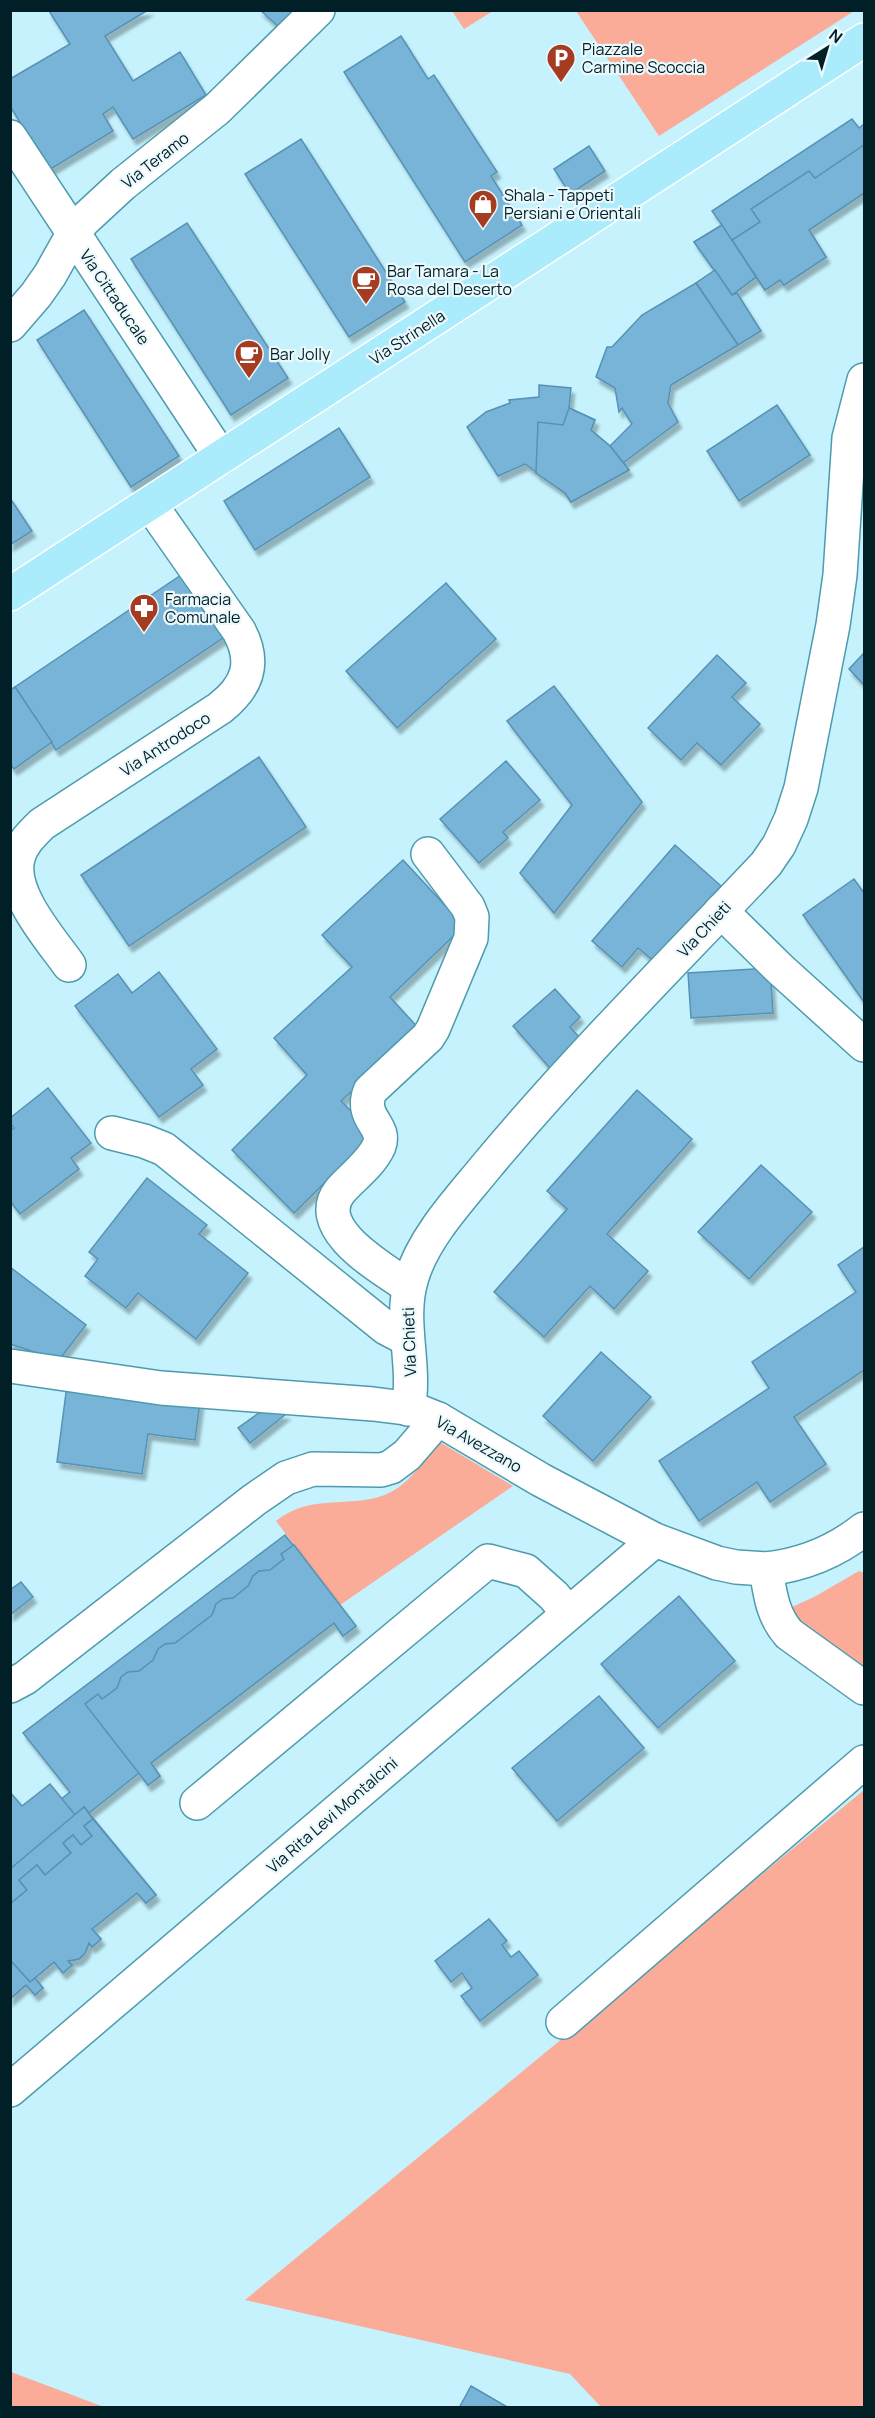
<svg xmlns="http://www.w3.org/2000/svg" width="875" height="2418" viewBox="0 0 875 2418" font-family="Manrope,sans-serif">
<style>
.green{fill:#faac98}
.building{fill:#78b4d7;stroke:#5692b4;stroke-width:1.5;filter:url(#shadow)}
.lines{fill:none;stroke-linecap:round;stroke-linejoin:round}
.minor-casing{stroke:#4e9bad;stroke-width:36}
.major-casing{stroke:#fff;stroke-width:36}
.minor{stroke:#fff;stroke-width:33}
.major{stroke:#aaecfc;stroke-width:33}
.labels{text-anchor:middle;stroke-width:4.5;stroke-linejoin:round;paint-order:stroke}
.poi-label{font-size:16px;fill:#001f26;stroke:#ebf9fd;text-anchor:start}
.street-label{font-size:16px;fill:#001f26;stroke:#ebf9fd}
</style>
<defs>
<filter id="shadow"><feDropShadow dx="3.5" dy="6" stdDeviation="1.5" flood-color="#0004"/></filter>
</defs>
<rect width="100%" height="100%" fill="#c5f2fd"/>
<g class="green">
<path d="M452,11H493L464,29Z"/>
<path d="M576,11H854L659,136Z"/>
<path d="M438,1441L513,1486L340,1605L276,1521C313,1491 354,1511 391,1492C412,1481 425,1459 438,1441Z"/>
<path d="M859,1571L864,1573V1672C840,1655 803,1636 792,1607L814,1597Z"/>
<path d="M864,1790V2407H601L570,2374L245,2300Z"/>
<path d="M11,2372L104,2407H11Z"/>
</g>
<g class="building">
<path d="M148,10L105,36L133,81L180,52L206,95L133,139L113,107L103,114L113,131L49,170L10,106V79L70,44L49,11Z"/>
<path d="M260,10H297L281,29Z"/>
<path d="M401,36L428,79L434,75L497,172L491,176L522,225L465,262L344,72Z"/>
<path d="M852,119L859,128L864,124V193L809,230L826,257L784,285L780,280L765,290L756,277L732,295L694,242L722,225L712,211Z"/>
<path d="M301,139L405,302L349,337L245,174Z"/>
<path d="M864,145V193L809,230L826,257L784,285L780,280L765,290L732,240L760,222L751,209L809,171L815,178Z"/>
<path d="M589,146L605,171L570,194L554,169Z"/>
<path d="M187,223L288,378L231,415L131,259Z"/>
<path d="M722,225L756,277L732,295L694,242Z"/>
<path d="M715,270L732,295L737,293L761,331L738,345L696,283Z"/>
<path d="M696,283L738,345L671,385L668,403L678,422L623,463L610,446L632,424L622,408L619,412L615,388L596,377L607,347H612L642,315Z"/>
<path d="M84,310L179,456L131,487L37,340Z"/>
<path d="M539,385L571,388L569,408L595,420L591,430L610,446L629,470L571,502L565,493L525,464L498,476L467,427L486,412L510,403L509,400L539,397Z"/>
<path d="M777,405L810,455L739,501L707,451Z"/>
<path d="M569,408L595,420L591,430L610,446L629,470L571,502L565,493L536,473L538,422L563,425Z"/>
<path d="M339,428L370,477L255,550L224,501Z"/>
<path d="M10,498L32,531L10,545Z"/>
<path d="M187,571L229,634L56,750L15,687Z"/>
<path d="M446,583L496,639L397,728L346,671Z"/>
<path d="M864,653V685L849,669Z"/>
<path d="M717,655L746,683L732,697L760,724L721,765L697,743L681,760L648,728Z"/>
<path d="M554,686L642,802L554,913L520,873L572,805L507,721Z"/>
<path d="M15,687L52,742L14,769L10,764V690Z"/>
<path d="M259,757L306,827L129,946L81,875Z"/>
<path d="M506,761L540,800L503,832L508,838L479,863L440,819Z"/>
<path d="M675,845L721,886L655,962L638,948L622,967L592,941Z"/>
<path d="M403,860L464,926L390,997L420,1030L341,1101L374,1134L294,1213L232,1150L307,1075L274,1038L352,967L322,935Z"/>
<path d="M854,879L864,893V1002L803,915Z"/>
<path d="M770,968L773,1013L691,1018L688,973Z"/>
<path d="M159,972L217,1049L191,1069L203,1085L159,1117L75,1006L118,974L132,993Z"/>
<path d="M555,989L580,1017L570,1027L587,1046L555,1074L513,1026Z"/>
<path d="M48,1088L91,1143L71,1158L79,1169L20,1214L10,1201V1131L14,1128L10,1123V1118Z"/>
<path d="M637,1090L692,1139L607,1234L648,1271L614,1309L590,1286L544,1337L494,1292L567,1209L547,1191Z"/>
<path d="M761,1165L812,1212L749,1279L698,1232Z"/>
<path d="M147,1178L207,1225L199,1234L248,1273L196,1339L138,1293L126,1308L85,1276L98,1259L89,1252Z"/>
<path d="M864,1247V1370L794,1417L826,1464L770,1502L757,1482L699,1521L659,1461L769,1388L752,1362L856,1292L838,1265Z"/>
<path d="M10,1267L86,1325L59,1360L10,1344Z"/>
<path d="M601,1352L651,1397L593,1461L543,1416Z"/>
<path d="M67,1385L200,1403L195,1440L148,1434L142,1474L57,1462Z"/>
<path d="M263,1410L286,1414L250,1443L238,1428Z"/>
<path d="M285,1535L356,1626L343,1636L334,1623L151,1763L160,1776L148,1785L139,1773L89,1813L84,1807L75,1815L61,1799L70,1792L23,1733Z"/>
<path d="M294,1545L356,1626L343,1636L334,1623L151,1763L160,1776L148,1785L85,1704L98,1694L102,1699L117,1688L121,1677L128,1672L139,1671L153,1660L158,1649L165,1644L175,1643L212,1615L216,1604L223,1599L233,1598L248,1586L253,1576L259,1571L270,1570L284,1559L281,1554Z"/>
<path d="M21,1582L33,1597L10,1615V1590Z"/>
<path d="M679,1596L735,1661L658,1728L601,1664Z"/>
<path d="M599,1696L644,1748L557,1821L512,1768Z"/>
<path d="M50,1784L75,1815L84,1807L156,1895L146,1903L137,1893L92,1929L101,1939L92,1947L89,1943L85,1953L79,1959L68,1961L72,1965L63,1973L54,1962L35,1978L43,1988L35,1995L26,1985L10,1999V1792L22,1806Z"/>
<path d="M84,1807L93,1819L84,1826L92,1836L81,1845L73,1835L63,1843L71,1853L45,1875L37,1865L19,1880L27,1890L10,1904V1869Z"/>
<path d="M93,1819L156,1895L146,1903L137,1893L92,1929L101,1939L92,1947L89,1943L85,1953L79,1959L68,1961L72,1965L63,1973L54,1962L30,1982L10,1960V1904L27,1890L19,1880L37,1865L45,1875L71,1853L63,1843L73,1835L81,1845L92,1836L84,1826Z"/>
<path d="M489,1919L507,1941L502,1945L511,1957L519,1951L538,1975L480,2021L461,1996L472,1988L462,1973L451,1982L435,1961Z"/>
<path d="M10,1960L30,1982L35,1978L43,1988L35,1995L26,1985L10,1999Z"/>
<path d="M471,2386L509,2408H459Z"/>
</g>
<g class="lines">
<g class="minor-casing">
<g id="minor">
<path d="M10,137L221,457"/>
<path d="M10,325L36,295L50,275L73,234L83,221L123,184L217,109L318,10"/>
<path d="M721,911L780,969L864,1045"/>
<path d="M69,965C50,938 9,893 18,858C21,844 32,834 42,824L220,708C248,686 256,663 239,631L150,504"/>
<path d="M112,1133L144,1141L164,1149L386,1328L407,1339"/>
<path d="M409,1287C384,1269 310,1229 340,1191C352,1177 371,1164 379,1146C387,1125 359,1119 370,1091L428,1037L433,1029L471,938L472,917L468,907L428,854"/>
<path d="M10,1366L161,1388L373,1404L413,1409L438,1419L541,1480L655,1540L717,1563L736,1567L766,1569C770,1593 772,1615 789,1634L864,1688"/>
<path d="M408,1409C417,1365 398,1321 412,1277C424,1237 459,1200 485,1168C572,1063 672,964 766,864L779,845L791,819L801,788L833,625L840,575L849,438L864,380"/>
<path d="M766,1569C803,1565 835,1552 864,1529"/>
<path d="M10,1686L25,1678L254,1500L286,1478L313,1469L381,1470L391,1467L407,1455L438,1419"/>
<path d="M197,1803L488,1561L526,1571L554,1596L568,1613"/>
<path d="M563,2022L864,1762"/>
<path d="M10,2090L655,1540"/>
</g>
</g>
<g class="major-casing">
<path id="major" d="M10,594L864,40"/>
</g>
<use href="#minor" class="minor"/>
<use href="#major" class="major"/>
</g>
<defs>
<g id="parking-pin" transform="scale(1.5)"><path d="M0 17L-7.5 6A9.5 9.5 0 1 1 7.5 6Z" fill="#a53c22" stroke="#ebf9fd"/><path d="M-3.5-5.5H1a3.5 3.5 0 0 1 0 7H-1V5.5H-3.5ZM-1-3.4V-.6H.8a1.4 1.4 0 0 0 0-2.8Z" fill="#fff"/></g>
<g id="shop-pin" transform="scale(1.5)"><path d="M0 17L-7.5 6A9.5 9.5 0 1 1 7.5 6Z" fill="#a53c22" stroke="#ebf9fd"/><path d="M-5-2.5h2.3a2.7 3.5 0 0 1 5.4 0H5L5.5 6h-11ZM-1.5-2.5h3a1.5 2.3 0 0 0-3 0Z" fill="#fff"/></g>
<g id="cafe-pin" transform="scale(1.5)"><path d="M0 17L-7.5 6A9.5 9.5 0 1 1 7.5 6Z" fill="#a53c22" stroke="#ebf9fd"/><path d="M-5.5-4.5H6V0H3Q3 3.5 0 3.5H-2.5Q-5.5 3.5-5.5 0ZM3-3.2v2h1.7v-2ZM-6 4.5H4V6H-6Z" fill="#fff"/></g>
<g id="pharmacy-pin" transform="scale(1.5)"><path d="M0 17L-7.5 6A9.5 9.5 0 1 1 7.5 6Z" fill="#a53c22" stroke="#ebf9fd"/><path d="M-2-6h4v4h4v4h-4v4h-4v-4h-4v-4h4Z" fill="#fff"/></g>
</defs>
<g fill-rule="evenodd">
<use href="#parking-pin" x="561" y="58"/>
<use href="#shop-pin" x="483" y="204"/>
<use href="#cafe-pin" x="366" y="280"/>
<use href="#cafe-pin" x="249" y="354"/>
<use href="#pharmacy-pin" x="144" y="608"/>
</g>
<g class="labels">
<g class="poi-label">
<text x="582" y="55">Piazzale<tspan x="582" dy="18">Carmine Scoccia</tspan></text>
<text x="504" y="201">Shala - Tappeti<tspan x="504" dy="18">Persiani e Orientali</tspan></text>
<text x="387" y="277">Bar Tamara - La<tspan x="387" dy="18">Rosa del Deserto</tspan></text>
<text x="270" y="360">Bar Jolly</text>
<text x="165" y="605">Farmacia<tspan x="165" dy="18">Comunale</tspan></text>
</g>
<g class="street-label">
<text transform="translate(155 160) rotate(-38)" y="6">Via Teramo</text>
<text transform="translate(115 297) rotate(56)" y="6">Via Cittaducale</text>
<text transform="translate(407 337) rotate(-33)" y="6">Via Strinella</text>
<text transform="translate(165 744) rotate(-33)" y="6">Via Antrodoco</text>
<text transform="translate(704 929) rotate(-47)" y="6">Via Chieti</text>
<text transform="translate(409 1342) rotate(-92)" y="6">Via Chieti</text>
<text transform="translate(479 1444) rotate(30)" y="6">Via Avezzano</text>
<text transform="translate(332 1815) rotate(-41)" y="6">Via Rita Levi Montalcini</text>
</g>
</g>
<rect width="875" height="2418" fill="none" stroke="#001f26" stroke-width="24"/>
<g transform="translate(827 48) rotate(37)" stroke="#ebf9fd" stroke-width="4.5" paint-order="stroke">
<path d="M0-4.5L10 22L0 15L-10 22Z" fill="#001f26"/>
<text y="-9" font-size="16" font-weight="bold" text-anchor="middle" fill="#001f26">N</text>
</g>
</svg>
